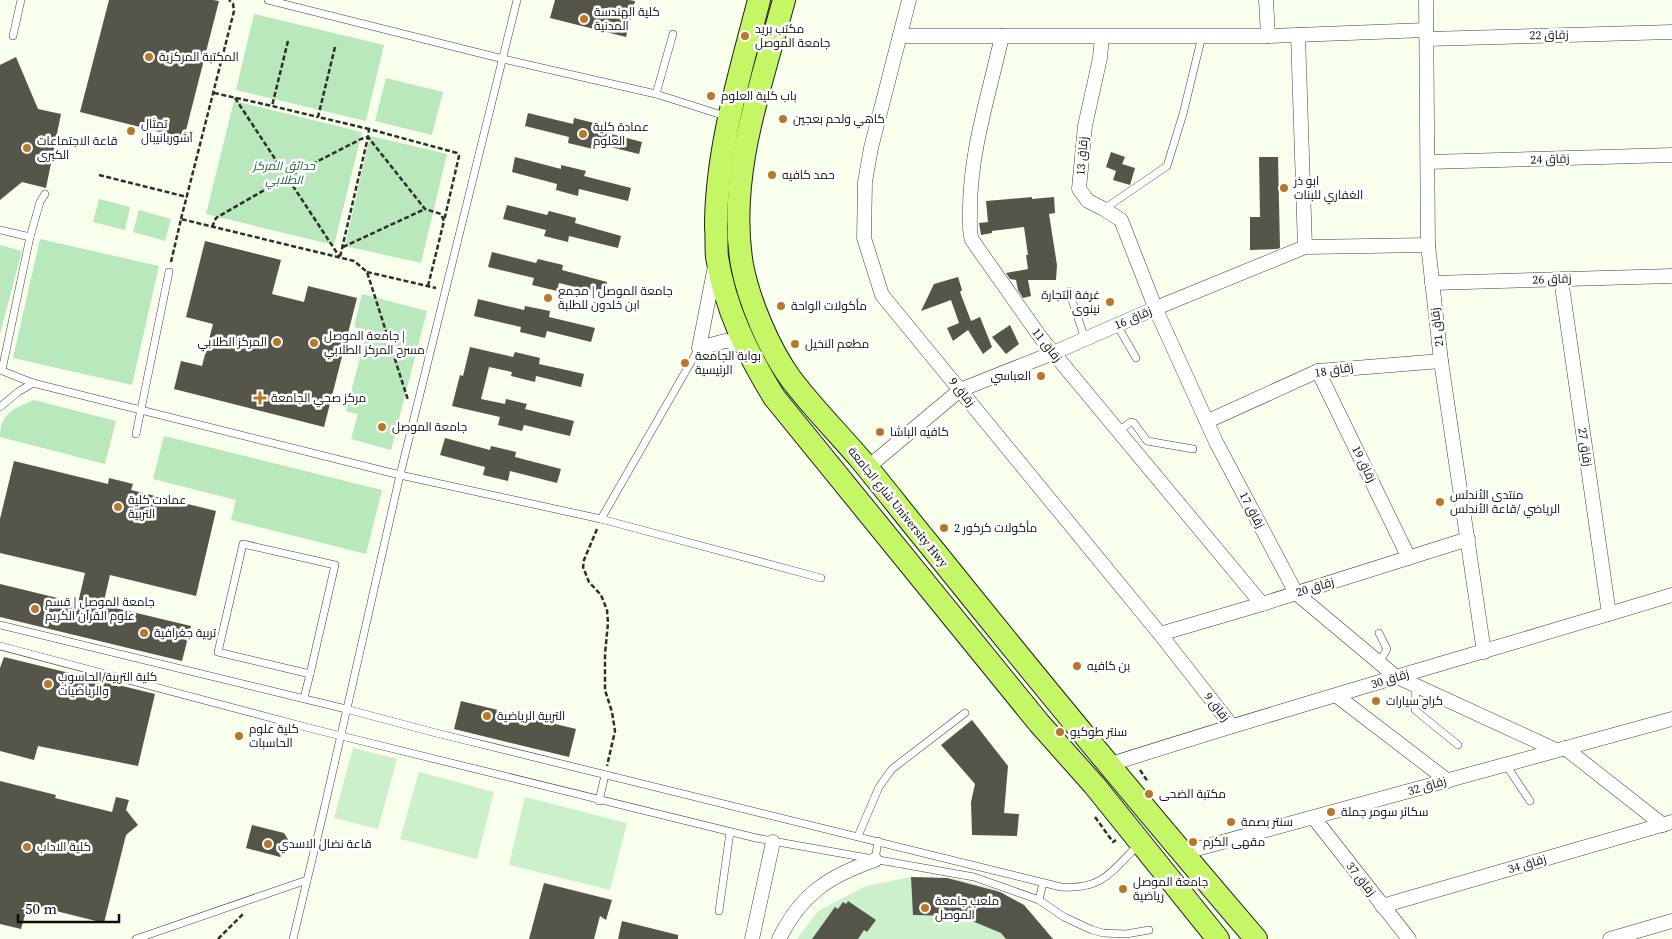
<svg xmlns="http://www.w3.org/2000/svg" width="1672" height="939" viewBox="0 0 1672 939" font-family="'Source Serif 4',Cairo,serif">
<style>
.green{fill:#b8e8bb}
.pitch{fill:#ccf0c9}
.building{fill:#555549}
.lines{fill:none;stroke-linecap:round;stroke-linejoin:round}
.lane-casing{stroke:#404040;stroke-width:8}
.street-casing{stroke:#404040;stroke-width:15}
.primary-casing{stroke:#1e1e1e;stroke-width:24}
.path{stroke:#2f2f2f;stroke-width:2.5;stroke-dasharray:5 2.5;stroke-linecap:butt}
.lane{stroke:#fff;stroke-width:7}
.street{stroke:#fff;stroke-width:14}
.primary{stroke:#c4f666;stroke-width:22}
.poi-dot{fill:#ba7727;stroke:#fff;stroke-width:2}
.labels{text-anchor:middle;stroke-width:5;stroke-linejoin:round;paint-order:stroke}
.poi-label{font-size:12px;fill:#0d0d0d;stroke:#fff;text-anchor:start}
.street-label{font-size:12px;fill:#0d0d0d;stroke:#fff}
.park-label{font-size:12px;font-style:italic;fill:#1e6339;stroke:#fff}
</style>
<rect width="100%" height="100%" fill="#f8ffed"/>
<g class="green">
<path d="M254,14L384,45L366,121L236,90Z"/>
<path d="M386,78L443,92L432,135L375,121Z"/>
<path d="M234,101L362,132L334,245L206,214Z"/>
<path d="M370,136L447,154L421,263L345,246Z"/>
<path d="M99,199L130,207L125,230L93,222Z"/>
<path d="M139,210L171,219L165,241L133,232Z"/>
<path d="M40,239L159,266L132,385L13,358Z"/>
<path d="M0,245L22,251L0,334Z"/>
<path d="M362,294L427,311L391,450L351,439L358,414L346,411L367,331L354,327Z"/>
<path d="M34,400L116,421L105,464L0,437C0,414 13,408 34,400Z"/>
<path d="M164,436L382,490L366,554L231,520L236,500L153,479Z"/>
</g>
<g class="pitch">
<path d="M353,748L397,759L378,829L334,818Z"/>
<path d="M419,772L494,792L477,859L400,839Z"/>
<path d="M525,797L627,823L610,890L509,865Z"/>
<path d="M911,877L951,878L995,889L1024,905L1053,939H797L818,911L866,886Z"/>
</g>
<g class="building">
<path d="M109,0H213L219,1L184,138L80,112Z"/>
<path d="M555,0H629L635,1L626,37L550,18Z"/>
<path d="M16,57L38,109L61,114L46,188L22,182L0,200V65Z"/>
<path d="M528,113L573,124L574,118L598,124L596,130L642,142L639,154L594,143L593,149L568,143L569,137L525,126Z"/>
<path d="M1111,152L1125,157L1122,164L1135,168L1130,185L1113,180L1116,171L1106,167Z"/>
<path d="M515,157L561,169V165L586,171L584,176L631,188L628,201L579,189L578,196L556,190L557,184L512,172Z"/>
<path d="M1259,157H1278L1280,248L1277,249L1250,250V217H1260Z"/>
<path d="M1032,197V199L1054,197L1055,213L1049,214L1057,265L1056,280H1028L1031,296L1023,298L1018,290L1016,280L1010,279L1006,273L1028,269L1026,255H1028L1024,227L992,231V233L981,235L979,223L988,222L986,201Z"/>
<path d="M507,205L547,215L549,211L576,218L575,223L621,236L618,248L569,236L568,242L544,236L546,230L503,219Z"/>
<path d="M205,241L281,260L272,294L304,302L308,286L357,298L324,427L174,389L181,361L202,366L213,324L186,317Z"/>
<path d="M492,252L536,263L538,259L563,265L562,270L607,282L604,294L559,283L557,291L532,285L534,278L488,267Z"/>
<path d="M958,277L962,290L960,292L971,321L980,317L992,347L983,354L968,330L953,341L947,328L959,323L951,300L921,311L934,284Z"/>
<path d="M478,299L524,310L525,306L550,311L549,317L595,328L591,342L547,331L545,338L520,332L521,327L474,316Z"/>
<path d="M1010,325L1019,344L1006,354L992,337Z"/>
<path d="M470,347L513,357L515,352L540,358L539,364L584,374L581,387L536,376L535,382L511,376L512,372L489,367L481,399L505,404L506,399L527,404L525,409L574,421L570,436L524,425L522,431L498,425L500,417L452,406L460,375L463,376Z"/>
<path d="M445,438L490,450L491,446L516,452L515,457L561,469L557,483L510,471L508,481L483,475L485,467L440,455Z"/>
<path d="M14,461L108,484L109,478L133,484L131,490L216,511L196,596L110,575L103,605L191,626L182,661L0,617V584L78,603L85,573L0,553V519Z"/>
<path d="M4,657L155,694L138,766L38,746L34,760L0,751V668Z"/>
<path d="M461,701L576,729L569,757L454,729Z"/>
<path d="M972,720L1008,766L1004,813L1019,814L1017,836L972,835L971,802L975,784L941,745Z"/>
<path d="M0,781L56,795L55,798L112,812L116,797L129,800L126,810L138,825L126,835L104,923L28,904L21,929L0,924Z"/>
<path d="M252,825L284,833L289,841L287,850L280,857L246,848Z"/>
<path d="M911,877L947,878L1000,892L1024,905L1053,939H1006L1001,933L960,916L913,915Z"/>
<path d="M544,883L612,900L606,920L600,916L594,939H529Z"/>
<path d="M848,901L876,920L867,932L864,930L858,939H812L835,907L838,909L843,902L846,904Z"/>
<path d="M622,921L678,935V939H618Z"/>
</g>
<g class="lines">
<g class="lane-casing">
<g id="lane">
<path d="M268,0L503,59L656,94L725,116"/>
<path d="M13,36L21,0"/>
<path d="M656,94L673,34"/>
<path d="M1104,209L1167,166L1183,114L1202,36"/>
<path d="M0,230L30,237"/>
<path d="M1069,291L1085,339"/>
<path d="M1117,325L1136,358"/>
<path d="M0,370L33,383L400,475L601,519L821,578"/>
<path d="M2,370L30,237L40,202L45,194"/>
<path d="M0,407L18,392L33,383"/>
<path d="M1118,431L1131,422L1134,423L1147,441L1193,449"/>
<path d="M136,434L169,272"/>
<path d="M601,519L699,348"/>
<path d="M243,544L335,565L310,674L218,652Z"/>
<path d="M0,625L346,709L436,733L1061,887C1103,890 1112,871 1139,844"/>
<path d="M1379,633L1387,649L1379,663"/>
<path d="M0,646L313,729L756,838L974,877L1039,900L1064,917L1092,930L1103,933L1126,934L1149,930"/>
<path d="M1416,685L1415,710L1458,745"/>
<path d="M304,698L310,674"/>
<path d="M1506,765L1530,801"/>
<path d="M599,801L605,775"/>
<path d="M858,836L879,787L892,769L965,713"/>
<path d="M875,860L878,841"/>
<path d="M1039,900L1043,883"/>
<path d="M719,911L730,832"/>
<path d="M136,939L307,880"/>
<path d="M293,939L323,814L400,475L517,0"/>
</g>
</g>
<g class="street-casing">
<g id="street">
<path d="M909,0L871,148L865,182L864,238L882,295L1160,634L1232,726"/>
<path d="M1266,0L1268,36"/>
<path d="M1426,0L1428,245L1441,361L1484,652"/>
<path d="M1298,35L1305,247"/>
<path d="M900,36H1268L1426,30"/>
<path d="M1002,36C989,94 969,155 970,214C970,223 969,232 972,240L1041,338L1262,604"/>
<path d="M1102,37L1100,58L1085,126L1079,189L1088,201L1104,209L1121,220L1157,312L1216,442L1296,593L1395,676L1556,750"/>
<path d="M1427,39L1672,32"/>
<path d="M1428,162L1672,155"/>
<path d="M1561,279L1609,614"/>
<path d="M1432,283L1672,276"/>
<path d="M699,348L715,266"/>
<path d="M699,348L725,341L745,344"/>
<path d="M1318,371L1409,558"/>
<path d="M1208,421L1318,371L1441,361"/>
<path d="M867,468L960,390L1053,353L1156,308L1305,247L1428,245"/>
<path d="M1160,634L1262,604L1468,539"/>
<path d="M1337,696L1448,781"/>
<path d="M1565,748L1663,825"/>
<path d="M1108,765C1295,705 1484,652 1672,595"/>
<path d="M1314,818L1409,939"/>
<path d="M1182,853L1672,719"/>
<path d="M1382,906L1672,822"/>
<path d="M752,939L773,842"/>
<path d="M779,939C801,894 829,876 875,860"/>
<path d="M1610,939L1672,921"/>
</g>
</g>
<g class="primary-casing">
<g id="primary">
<path d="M759,0C740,74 716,150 716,227C717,237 716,247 717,257C725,308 747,353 774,397L1039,723L1095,786L1218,939"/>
<path d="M784,0C761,86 727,175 742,265C749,301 769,349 791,379C812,407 838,433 861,460C885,489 908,519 932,548C1038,680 1146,811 1256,939"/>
</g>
</g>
<g class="path">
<path d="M288,41L272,106L318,117"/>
<path d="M335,47L318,117L369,129"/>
<path d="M214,93L272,106"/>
<path d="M235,98L339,256"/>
<path d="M99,175L187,197"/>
<path d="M181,219L234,11L233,4L229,0"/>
<path d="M212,227L216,218L287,177L361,139L368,137L340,257"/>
<path d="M343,247L425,209"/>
<path d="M171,262L181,219L354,261L367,272L408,400"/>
<path d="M367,272L436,288"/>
<path d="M428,286L444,221L441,214L425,209L368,137L369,129L457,153L459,156L444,221"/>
<path d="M597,529L584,560L583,567L589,582L601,595L607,610L608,623L605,654V690L612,712L615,731L607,766"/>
<path d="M1140,770L1148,782"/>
<path d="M1095,817L1113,842L1116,840"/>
<path d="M218,939L244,913"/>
</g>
<use href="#lane" class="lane"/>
<use href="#street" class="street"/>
<use href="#primary" class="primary"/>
</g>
<g class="poi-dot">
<circle cx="584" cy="19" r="5"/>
<circle cx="745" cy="36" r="5"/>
<circle cx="149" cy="57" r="5"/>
<circle cx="711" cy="96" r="5"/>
<circle cx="783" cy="119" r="5"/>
<circle cx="131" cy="131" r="5"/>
<circle cx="583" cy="134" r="5"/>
<circle cx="27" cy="148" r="5"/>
<circle cx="772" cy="175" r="5"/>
<circle cx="1284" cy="188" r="5"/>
<circle cx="548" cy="298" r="5"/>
<circle cx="1110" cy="302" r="5"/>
<circle cx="781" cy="306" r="5"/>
<circle cx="277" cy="342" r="5"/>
<circle cx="314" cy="343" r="5"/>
<circle cx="795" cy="344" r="5"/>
<circle cx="685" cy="363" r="5"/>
<circle cx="1041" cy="376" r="5"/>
<path d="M257.5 390.5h5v5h5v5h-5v5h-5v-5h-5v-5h5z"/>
<circle cx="382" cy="427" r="5"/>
<circle cx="880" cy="432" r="5"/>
<circle cx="1440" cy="502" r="5"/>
<circle cx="118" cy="507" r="5"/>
<circle cx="944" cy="528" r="5"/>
<circle cx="35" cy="609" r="5"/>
<circle cx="144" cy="633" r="5"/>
<circle cx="1077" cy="666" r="5"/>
<circle cx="48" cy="684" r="5"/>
<circle cx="1376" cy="701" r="5"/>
<circle cx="487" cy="716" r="5"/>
<circle cx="1060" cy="732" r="5"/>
<circle cx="239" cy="736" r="5"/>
<circle cx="1149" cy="794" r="5"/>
<circle cx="1331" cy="812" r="5"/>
<circle cx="1231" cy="822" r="5"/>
<circle cx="1193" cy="842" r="5"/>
<circle cx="268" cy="844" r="5"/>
<circle cx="27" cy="847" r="5"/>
<circle cx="1123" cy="889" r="5"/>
<circle cx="925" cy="908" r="5"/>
</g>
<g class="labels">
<g class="poi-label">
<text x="594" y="16">كلية الهندسة<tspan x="594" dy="14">المدنية</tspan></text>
<text x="755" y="33">مكتب بريد<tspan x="755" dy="14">جامعة الموصل</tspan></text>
<text x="159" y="61">المكتبة المركزية</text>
<text x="721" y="100">باب كلية العلوم</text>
<text x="793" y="123">كاهي ولحم بعجين</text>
<text x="141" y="128">تمثال<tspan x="141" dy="14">آشوربانيبال</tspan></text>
<text x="593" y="131">عمادة كلية<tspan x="593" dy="14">العلوم</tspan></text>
<text x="37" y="145">قاعة الاجتماعات<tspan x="37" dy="14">الكبرى</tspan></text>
<text x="782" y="179">حمد كافيه</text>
<text x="1294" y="185">ابو ذر<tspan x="1294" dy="14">الغفاري للبنات</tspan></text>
<text x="558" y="295">جامعة الموصل | مجمع<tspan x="558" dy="14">ابن خلدون للطلبة</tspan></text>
<text x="1100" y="299" text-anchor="end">غرفة التجارة<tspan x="1100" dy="14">نينوى</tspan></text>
<text x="791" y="310">مأكولات الواحة</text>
<text x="324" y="340">جامعة الموصل |<tspan x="324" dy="14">مسرح المركز الطلابي</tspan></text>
<text x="267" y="346" text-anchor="end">المركز الطلابي</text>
<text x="805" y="348">مطعم النخيل</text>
<text x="695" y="360">بوابة الجامعة<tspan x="695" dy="14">الرئيسية</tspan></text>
<text x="1031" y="380" text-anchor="end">العباسي</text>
<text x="271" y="402">مركز صحي الجامعة</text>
<text x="392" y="431">جامعة الموصل</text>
<text x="890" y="436">كافيه الباشا</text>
<text x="1450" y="499">منتدى الأندلس<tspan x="1450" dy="14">الرياضي /قاعة الأندلس</tspan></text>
<text x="128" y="504">عمادت كلية<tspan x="128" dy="14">التربية</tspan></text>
<text x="954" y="532">مأكولات كركور 2</text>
<text x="45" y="606">جامعة الموصل | قسم<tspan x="45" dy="14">علوم القرآن الكريم</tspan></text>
<text x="154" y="637">تربية جغرافية</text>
<text x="1087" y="670">بن كافيه</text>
<text x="58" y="681">كلية التربية/الحاسوب<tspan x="58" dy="14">والرياضيات</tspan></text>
<text x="1386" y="705">كراج سيارات</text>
<text x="497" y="720">التربية الرياضية</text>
<text x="249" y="733">كلية علوم<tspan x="249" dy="14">الحاسبات</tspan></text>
<text x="1070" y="736">سنتر طوكيو</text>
<text x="1159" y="798">مكتبة الضحى</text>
<text x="1341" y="816">سكائر سومر جملة</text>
<text x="1241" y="826">سنتر بصمة</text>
<text x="1203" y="846">مقهى الكرم</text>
<text x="278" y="848">قاعة نضال الاسدي</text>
<text x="37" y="851">كلية الاداب</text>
<text x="1133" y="886">جامعة الموصل<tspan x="1133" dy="14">رياضية</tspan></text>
<text x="935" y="905">ملعب جامعة<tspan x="935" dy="14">الموصل</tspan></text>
</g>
<g class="street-label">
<text transform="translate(1549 35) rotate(-1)" y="4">زقاق 22</text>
<text transform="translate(1082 156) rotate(-85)" y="4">زقاق 13</text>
<text transform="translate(1550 159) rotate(-2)" y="4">زقاق 24</text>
<text transform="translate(1552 279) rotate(-2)" y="4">زقاق 26</text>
<text transform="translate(1133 318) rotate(-23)" y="4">زقاق 16</text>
<text transform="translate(1437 327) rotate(-97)" y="4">زقاق 21</text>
<text transform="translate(1047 345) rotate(52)" y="4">زقاق 11</text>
<text transform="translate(1334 370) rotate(-9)" y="4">زقاق 18</text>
<text transform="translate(962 392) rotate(51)" y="4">زقاق 9</text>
<text transform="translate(1585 447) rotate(82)" y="4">زقاق 27</text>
<text transform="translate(1364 464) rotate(64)" y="4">زقاق 19</text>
<text transform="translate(898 507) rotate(51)" y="4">شارع الجامعة University Hwy</text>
<text transform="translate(1252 510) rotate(62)" y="4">زقاق 17</text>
<text transform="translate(1315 587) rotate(-17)" y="4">زقاق 20</text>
<text transform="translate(1390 679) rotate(-17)" y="4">زقاق 30</text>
<text transform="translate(1217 707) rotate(52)" y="4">زقاق 9</text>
<text transform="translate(1427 786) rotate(-16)" y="4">زقاق 32</text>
<text transform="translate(1527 864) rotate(-16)" y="4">زقاق 34</text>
<text transform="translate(1361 879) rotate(52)" y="4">زقاق 37</text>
</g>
<g class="park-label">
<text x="284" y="170">حدائق المركز<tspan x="284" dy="14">الطلابي</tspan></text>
</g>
</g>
<path d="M18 914v8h101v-8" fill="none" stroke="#0d0d0d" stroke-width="2.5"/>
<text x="25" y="914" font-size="15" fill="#0d0d0d" stroke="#ffffff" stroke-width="4" paint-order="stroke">50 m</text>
</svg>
